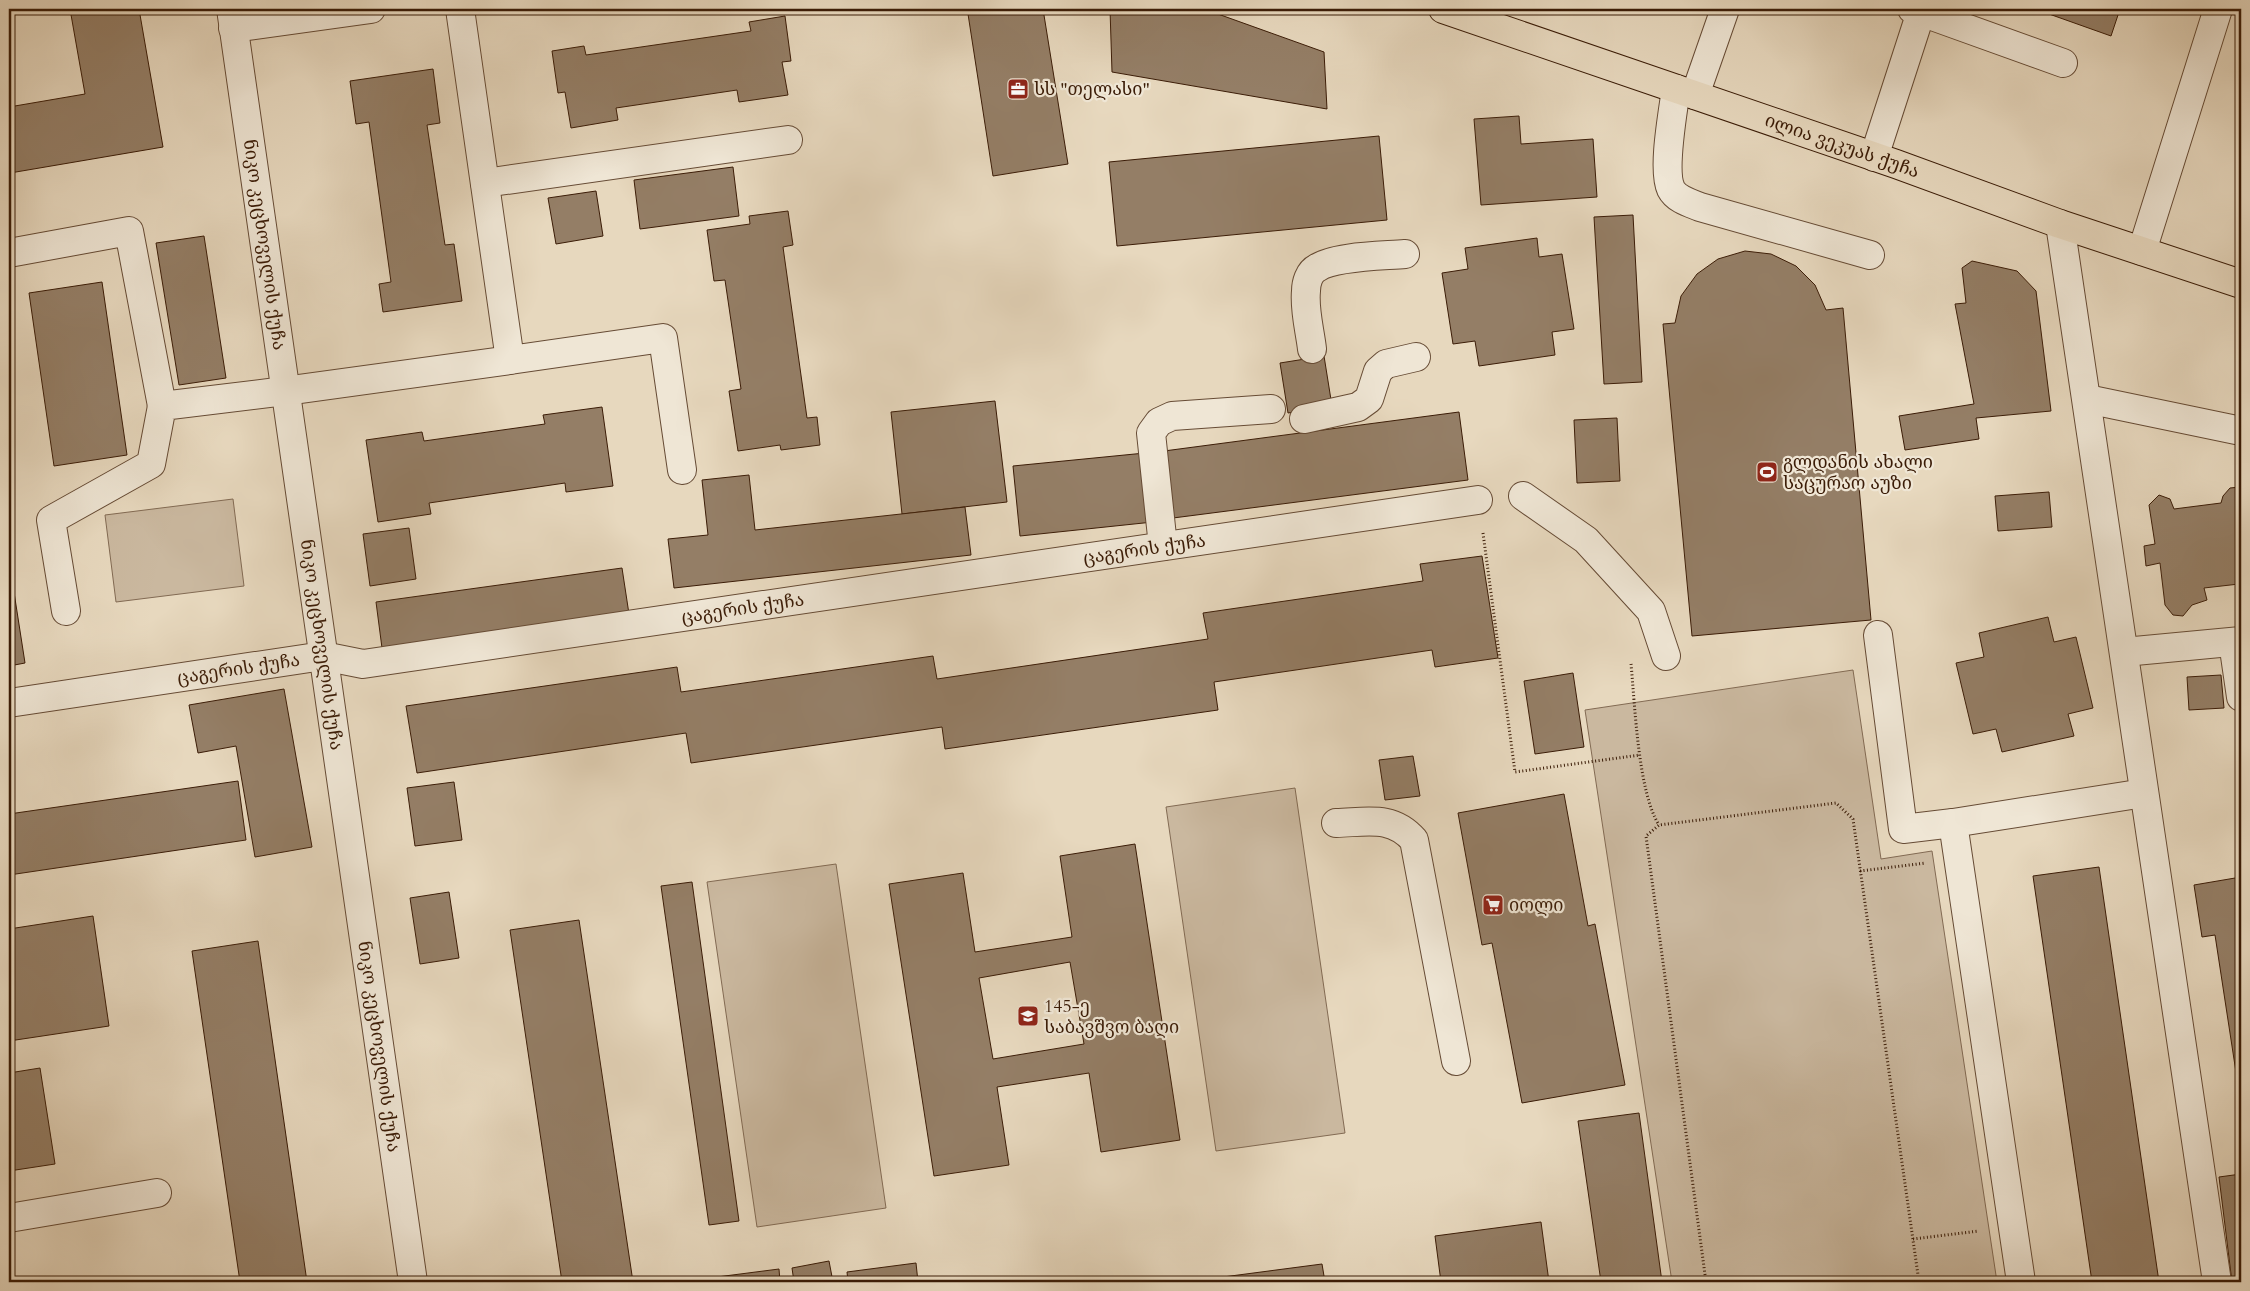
<svg xmlns="http://www.w3.org/2000/svg" width="2250" height="1291" viewBox="0 0 2250 1291" font-family="Cardo,'Noto Serif Georgian',serif">
<style>
.green{fill:#cab89f;stroke:#826a53}
.building{fill:#947e66;stroke:#3b1c07;fill-rule:evenodd}
.lines{fill:none;stroke-linecap:round;stroke-linejoin:round}
.minor-casing{stroke:#664b35;stroke-width:30}
.major-casing{stroke:#3b1c07;stroke-width:30}
.path{stroke:#3b1c07;stroke-width:3;stroke-dasharray:1 2.5;stroke-linecap:butt}
.minor{stroke:#efe6d5;stroke-width:28}
.major{stroke:#e7d8be;stroke-width:28}
.labels{text-anchor:middle;stroke-width:4.5;stroke-linejoin:round;paint-order:stroke}
.poi-label{font-size:18px;fill:#3b1c07;stroke:#efe6d5;text-anchor:start}
.street-label{font-size:18px;fill:#3b1c07;stroke:#efe6d5}
</style>
<rect width="100%" height="100%" fill="#e7d8be"/>
<filter id="stains"><feTurbulence type="fractalNoise" baseFrequency=".004" numOctaves="4"/><feColorMatrix values="0 0 0 0 .2 0 0 0 0 .09 0 0 0 0 .02 0 0 0 .5 -.17"/></filter>
<radialGradient id="worn" r=".72"><stop offset=".6" stop-color="#630" stop-opacity="0"/><stop offset="1" stop-color="#630" stop-opacity=".3"/></radialGradient>
<g class="green">
<path d="M233,499L244,586L116,602L105,515Z"/>
<path d="M1853,670L1881,859L1932,851L1997,1282H1672L1585,710Z"/>
<path d="M1295,788L1345,1133L1216,1151L1166,807Z"/>
<path d="M836,864L886,1208L757,1227L707,882Z"/>
</g>
<g class="building">
<path d="M70,9H139L163,147L10,173L13,189L9,190V107L85,94Z"/>
<path d="M1007,9H1043L1068,164L993,176L968,14Z"/>
<path d="M1110,9H1204L1324,52L1327,109L1112,72Z"/>
<path d="M2035,9H2120L2111,36Z"/>
<path d="M785,16L791,61L782,62L788,95L739,102L737,90L616,108L618,120L571,128L565,92L558,93L552,51L584,46L586,55L751,31L749,22Z"/>
<path d="M433,69L440,123L427,125L445,245L454,244L462,301L383,312L379,284L391,282L369,122L356,124L350,81Z"/>
<path d="M1519,116L1521,144L1593,139L1597,197L1481,205L1474,119Z"/>
<path d="M1379,136L1387,220L1117,246L1109,162Z"/>
<path d="M733,167L739,216L640,229L634,180Z"/>
<path d="M596,191L603,236L556,244L548,198Z"/>
<path d="M788,211L793,245L783,247L807,418L817,417L820,445L781,450L780,445L738,451L729,391L741,389L725,280L714,281L707,230L750,224L749,216Z"/>
<path d="M1633,215L1642,382L1604,384L1594,217Z"/>
<path d="M204,236L226,378L179,385L156,243Z"/>
<path d="M1537,238L1539,257L1562,254L1574,329L1552,332L1555,355L1479,366L1475,341L1453,344L1442,273L1468,269L1465,248Z"/>
<path d="M1745,251L1771,254L1796,266L1815,285L1826,310L1843,308L1871,620L1692,636L1663,324L1675,323L1681,296L1697,274L1718,259Z"/>
<path d="M1972,261L2017,271L2036,291L2051,411L1976,418L1979,439L1905,450L1899,416L1974,404L1955,304L1966,303L1962,268Z"/>
<path d="M102,282L127,455L54,466L29,293Z"/>
<path d="M1324,356L1332,406L1288,413L1280,363Z"/>
<path d="M995,401L1007,502L902,514L891,412Z"/>
<path d="M602,407L613,486L566,492L565,483L429,503L431,514L378,522L366,440L422,432L424,441L545,424L543,415Z"/>
<path d="M1459,412L1468,480L1173,518L1164,451Z"/>
<path d="M1617,418L1620,481L1577,483L1574,420Z"/>
<path d="M1145,453L1153,522L1020,536L1013,466Z"/>
<path d="M749,475L755,530L965,507L971,555L674,588L668,539L708,535L702,480Z"/>
<path d="M2240,487L2241,601L2239,584L2204,588L2207,600L2192,605L2183,616L2173,615L2165,605L2160,563L2146,566L2144,546L2155,544L2149,505L2159,495L2170,499L2174,509L2221,503L2223,496L2230,488Z"/>
<path d="M2049,492L2052,527L1998,531L1995,496Z"/>
<path d="M409,528L416,579L370,586L363,534Z"/>
<path d="M1482,556L1498,658L1435,667L1432,650L1214,682L1218,710L945,749L942,727L691,763L686,733L417,773L406,706L677,667L681,692L933,656L937,679L1208,639L1203,613L1423,581L1420,564Z"/>
<path d="M9,560L25,663L9,666Z"/>
<path d="M622,568L629,614L382,648L376,602Z"/>
<path d="M2048,617L2054,642L2076,637L2093,708L2068,714L2074,736L2002,752L1996,729L1973,734L1956,663L1984,657L1979,633Z"/>
<path d="M1573,673L1584,747L1535,754L1524,681Z"/>
<path d="M2221,675L2224,708L2189,710L2187,677Z"/>
<path d="M284,689L312,847L255,857L236,746L198,753L189,705Z"/>
<path d="M1413,756L1420,796L1385,800L1379,760Z"/>
<path d="M238,781L246,840L9,875V814Z"/>
<path d="M454,782L462,840L415,846L407,788Z"/>
<path d="M1564,794L1588,926L1595,924L1625,1085L1522,1103L1492,943L1482,945L1458,813Z"/>
<path d="M1135,844L1180,1140L1101,1152L1089,1073L997,1087L1009,1165L934,1176L889,884L963,873L975,952L1072,937L1060,856ZM1070,962L1084,1044L993,1059L979,978Z"/>
<path d="M2099,867L2159,1282H2092L2033,876Z"/>
<path d="M2241,877V1105L2215,935L2202,937L2194,885Z"/>
<path d="M692,882L739,1221L709,1225L661,886Z"/>
<path d="M449,892L459,958L420,964L410,898Z"/>
<path d="M93,916L109,1026L9,1041V929Z"/>
<path d="M579,920L633,1282H562L510,930Z"/>
<path d="M258,941L307,1282H240L192,951Z"/>
<path d="M40,1068L55,1164L9,1171V1073Z"/>
<path d="M1639,1113L1662,1282H1601L1578,1121Z"/>
<path d="M2241,1174V1282H2232L2219,1177Z"/>
<path d="M1541,1222L1549,1282H1441L1435,1236Z"/>
<path d="M829,1261L833,1282H794L792,1268Z"/>
<path d="M916,1263L918,1282H848L847,1272Z"/>
<path d="M1322,1264L1325,1282H1185Z"/>
<path d="M779,1269L780,1282H717V1277Z"/>
</g>
<g class="lines">
<g class="minor-casing">
<g id="minor">
<path id="s1" d="M231,9L413,1282"/>
<path d="M460,9L510,360L663,338L682,470"/>
<path d="M1921,12L2063,63"/>
<path d="M233,28L371,9"/>
<path d="M1676,89C1673,112 1662,170 1671,189C1676,199 1690,203 1700,207L1870,255"/>
<path d="M1695,95L1725,9"/>
<path d="M1874,157L1921,12L1912,9"/>
<path d="M485,183L788,140"/>
<path d="M2060,224L2217,1282"/>
<path d="M2142,251L2218,9"/>
<path d="M9,253L129,231L162,406"/>
<path d="M1312,349C1310,331 1304,310 1306,291C1306,283 1309,272 1317,268C1334,256 1383,256 1405,254"/>
<path d="M2087,399L2241,431"/>
<path d="M1304,419L1358,407L1369,399L1378,371L1386,364L1416,357"/>
<path d="M1523,496L1586,540L1651,611L1666,656"/>
<path d="M1163,546L1151,433L1159,422L1172,416L1271,409"/>
<path d="M66,611L51,520L151,464L162,406L285,391L510,360"/>
<path d="M1878,635L1903,829L1953,823"/>
<path d="M2233,642L2241,697"/>
<path d="M2124,652L2241,641"/>
<path id="s2" d="M9,703L323,656L363,664L1478,500"/>
<path d="M1336,823C1368,822 1392,815 1414,840L1456,1061"/>
<path d="M9,1218L157,1193"/>
<path d="M2021,1282L1953,823L2144,793"/>
</g>
</g>
<g class="major-casing">
<g id="major">
<path id="s3" d="M1443,9L1896,164L2060,224L2241,284"/>
</g>
</g>
<g class="path">
<path d="M1483,533L1515,772L1640,755"/>
<path d="M1631,664C1635,705 1638,792 1659,825"/>
<path d="M1860,871L1926,863"/>
<path d="M1913,1239L1979,1231"/>
<path d="M1706,1282L1646,836L1659,825L1836,803L1853,819L1919,1282"/>
</g>
<use href="#minor" class="minor"/>
<use href="#major" class="major"/>
</g>
<defs>
<g id="office-square" transform="scale(1.125)"><rect x="-9" y="-9" width="18" height="18" rx="4" fill="#8f2418" stroke="#efe6d5"/><path d="M-6-3h4V-5.5h4V-3h4V5H-6ZM-1-4.5V-3h2v-1.5ZM-6 0V1H6V0Z" fill="#fff"/></g>
<g id="stadium-square" transform="scale(1.125)"><rect x="-9" y="-9" width="18" height="18" rx="4" fill="#8f2418" stroke="#efe6d5"/><path d="M0-5a6.5 5 0 1 0 0 10a6.5 5 0 1 0 0-10ZM-3.5-1.8h7v3.6h-7Z" fill="#fff"/></g>
<g id="supermarket-square" transform="scale(1.125)"><rect x="-9" y="-9" width="18" height="18" rx="4" fill="#8f2418" stroke="#efe6d5"/><path d="M-6-5.5h2.5l.6 2H6L4.5 2H-2.5L-4.4-4H-6ZM-1.5 3.2a1.3 1.3 0 1 0 .1 0ZM3 3.2a1.3 1.3 0 1 0 .1 0Z" fill="#fff"/></g>
<g id="school-square" transform="scale(1.125)"><rect x="-9" y="-9" width="18" height="18" rx="4" fill="#8f2418" stroke="#efe6d5"/><path d="M0-5L7-2L0 1L-7-2ZM-4 1L0 2.5L4 1V4Q0 6-4 4Z" fill="#fff"/></g>
</defs>
<g fill-rule="evenodd">
<use href="#office-square" x="1018" y="89"/>
<use href="#stadium-square" x="1767" y="472"/>
<use href="#supermarket-square" x="1493" y="905"/>
<use href="#school-square" x="1028" y="1016"/>
</g>
<g class="labels">
<g class="poi-label">
<text x="1034" y="95">სს "თელასი"</text>
<text x="1783" y="468">გლდანის ახალი<tspan x="1783" dy="21">საცურაო აუზი</tspan></text>
<text x="1509" y="911">იოლი</text>
<text x="1044" y="1012">145-ე<tspan x="1044" dy="21">საბავშვო ბაღი</tspan></text>
</g>
<g class="street-label">
<text dy="6" stroke="none"><textPath href="#s3" startOffset="422">ილია ვეკუას ქუჩა</textPath></text>
<text dy="6" stroke="none"><textPath href="#s1" startOffset="238">ნიკო კეცხოველის ქუჩა</textPath></text>
<text dy="6" stroke="none"><textPath href="#s2" startOffset="1148">ცაგერის ქუჩა</textPath></text>
<text dy="6" stroke="none"><textPath href="#s2" startOffset="742">ცაგერის ქუჩა</textPath></text>
<text dy="6" stroke="none"><textPath href="#s1" startOffset="642">ნიკო კეცხოველის ქუჩა</textPath></text>
<text dy="6" stroke="none"><textPath href="#s2" startOffset="232">ცაგერის ქუჩა</textPath></text>
<text dy="6" stroke="none"><textPath href="#s1" startOffset="1048">ნიკო კეცხოველის ქუჩა</textPath></text>
</g>
</g>
<rect width="2250" height="1291" fill="none" stroke="#e7d8be" stroke-width="30"/>
<rect x="10" y="10" width="2230" height="1271" fill="none" stroke="#3b1c07" stroke-width="2.5"/>
<rect x="15" y="15" width="2220" height="1261" fill="none" stroke="#3b1c07"/>
<rect width="100%" height="100%" filter="url(#stains)"/>
<rect width="100%" height="100%" fill="url(#worn)"/>
</svg>
